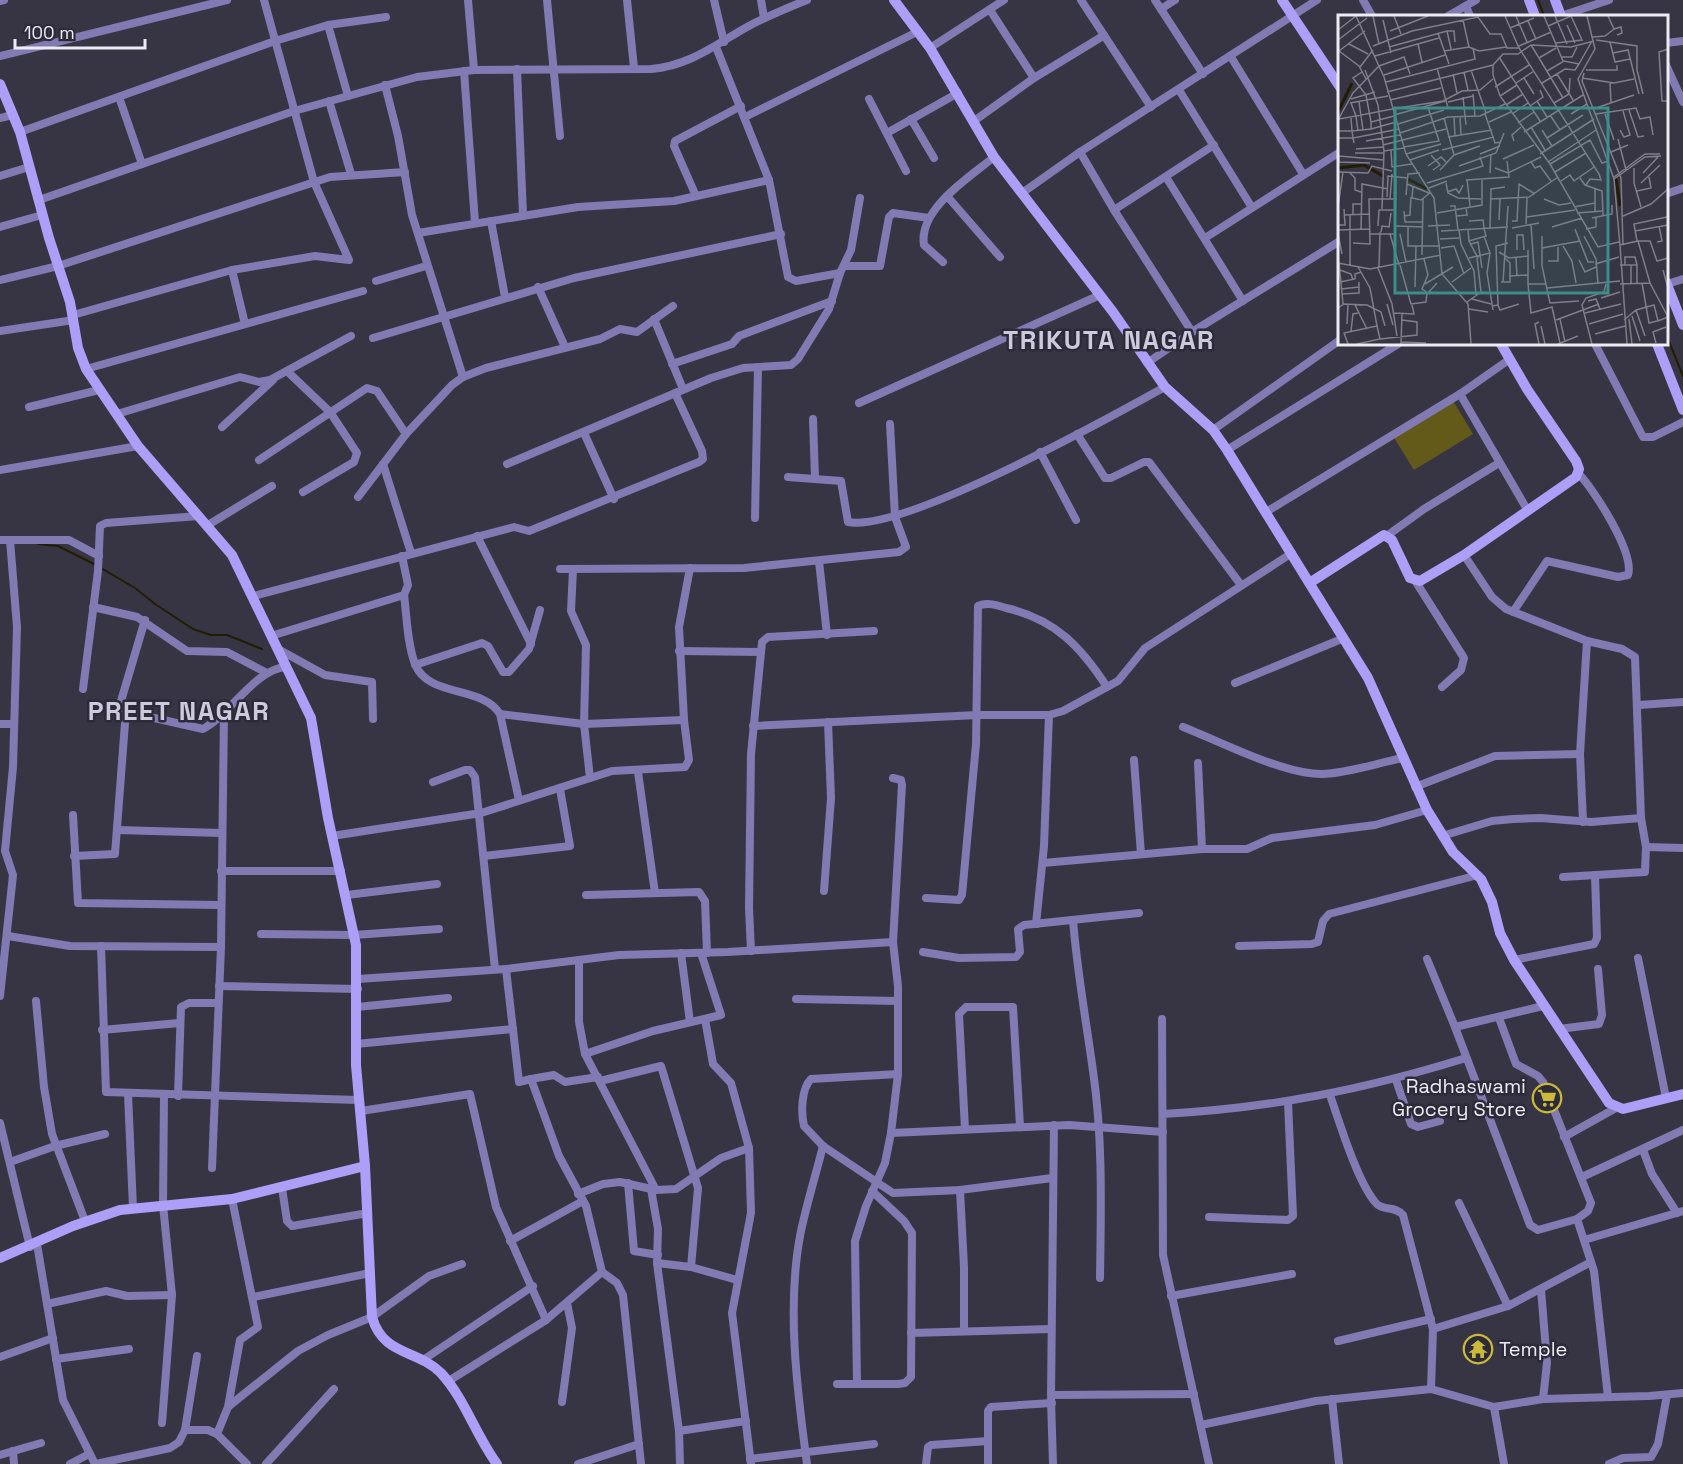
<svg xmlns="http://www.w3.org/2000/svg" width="1683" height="1464" viewBox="0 0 1683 1464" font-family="'Space Grotesk',sans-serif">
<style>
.green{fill:#635a19}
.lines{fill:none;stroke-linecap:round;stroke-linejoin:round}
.stream{stroke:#221d00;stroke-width:2}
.street{stroke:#827ab2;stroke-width:8}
.secondary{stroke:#ad9ef7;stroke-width:10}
.labels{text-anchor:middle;stroke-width:5;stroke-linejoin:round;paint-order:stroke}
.poi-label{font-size:20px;fill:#edecf5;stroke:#2d2b39;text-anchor:end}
.district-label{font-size:26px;font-weight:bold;letter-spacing:1.5px;fill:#cccadc;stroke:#2d2b39}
.inset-river{fill:none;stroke:#221d00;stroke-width:3}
.inset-road{fill:none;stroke:#807e8a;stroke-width:1.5}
.view{fill:#3b8e89;fill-opacity:0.15;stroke:#3b8e89;stroke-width:3}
.inset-edge{fill:none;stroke:#edecf5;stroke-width:3}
</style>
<rect width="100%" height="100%" fill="#373543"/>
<path class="green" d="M1452,399L1473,434L1414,470L1393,436Z"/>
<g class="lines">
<g class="stream">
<path d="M1538,0L1544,16"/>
<path d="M1666,334L1683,376"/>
<path d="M38,544L58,546L96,565"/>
<path d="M101,568L135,588L155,604L193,629L211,635H227L262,649"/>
</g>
<g class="street">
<path d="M468,0L474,70"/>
<path d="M547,0L560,136"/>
<path d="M627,0L634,68"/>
<path d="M714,0L724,42"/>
<path d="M761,0L764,18"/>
<path d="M1081,0L1151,107"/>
<path d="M1155,0L1203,74"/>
<path d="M1363,0L1372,16"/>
<path d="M0,1L4,0"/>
<path d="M1466,6L1470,16"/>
<path d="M1161,9L1175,0"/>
<path d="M990,10L1034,78"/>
<path d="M1448,16L1476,0"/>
<path d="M1561,16L1609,0"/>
<path d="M328,25L348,96"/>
<path d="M1666,43L1683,41"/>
<path d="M716,47L769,180L788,277L796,281L840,273"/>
<path d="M930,48L1004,0"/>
<path d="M0,56L227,0"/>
<path d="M1231,57L1303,174"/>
<path d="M1666,65L1683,102"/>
<path d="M517,69L523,215"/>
<path d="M464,71L475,223"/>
<path d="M385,85L398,136L412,215L463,377"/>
<path d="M1179,90L1251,206"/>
<path d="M119,97L142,164"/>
<path d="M869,99L906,171"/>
<path d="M329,101L351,174"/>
<path d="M745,117L917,32"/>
<path d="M0,118L12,115"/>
<path d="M911,119L934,158"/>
<path d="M974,121L1034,78L1103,36"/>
<path d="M20,132L275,41L328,25L386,17"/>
<path d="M887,133L958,93"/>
<path d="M1080,152L1114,210L1192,332"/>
<path d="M0,176L29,167"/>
<path d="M1166,177L1243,301"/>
<path d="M1022,193L1080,152L1317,0"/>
<path d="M1666,194L1683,188"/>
<path d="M696,196L674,146L675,141L741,106"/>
<path d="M947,196L1000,257"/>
<path d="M39,200L294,111L417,77L474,70L651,69C689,66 715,45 747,27C767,16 787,8 807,0"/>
<path d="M1114,210L1214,145"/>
<path d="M491,221L505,297"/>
<path d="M0,227L42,215"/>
<path d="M418,233L578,207L674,201L769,180"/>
<path d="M1205,238L1340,152"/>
<path d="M943,262L924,245C918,209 970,177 994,157"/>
<path d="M844,266H880L889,217L893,213L929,218"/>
<path d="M232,270L245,324"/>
<path d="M0,280L58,266L330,177L405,172"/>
<path d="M376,281L426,266"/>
<path d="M1667,284L1683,279"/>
<path d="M538,287L565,347"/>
<path d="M73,315L232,270L315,256L349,260L314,182L264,0"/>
<path d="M654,319L683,389"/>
<path d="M0,331L74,320"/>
<path d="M373,338L574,278L781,234"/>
<path d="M1595,344L1643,437H1653L1683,422"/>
<path d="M1147,363L1192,332L1340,241"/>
<path d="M672,364L732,344L739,336L832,301"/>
<path d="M86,369L363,291"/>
<path d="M288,372L330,412L357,453L354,462L303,492"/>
<path d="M1460,394L1528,511"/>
<path d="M859,403L1100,295"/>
<path d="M29,407L99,390"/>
<path d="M117,414L240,377L259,382L270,380L351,336"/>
<path d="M813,419L815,478"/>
<path d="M222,427L273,380"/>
<path d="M1213,430L1340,340"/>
<path d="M584,433L614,499"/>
<path d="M1077,434L1105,478H1111L1144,462H1149L1241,585"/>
<path d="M1227,450L1398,344"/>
<path d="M1040,452L1076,520"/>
<path d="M259,460L367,388L377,391L406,434"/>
<path d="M383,464L411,553"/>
<path d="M507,464L711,378L743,368L791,365L798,359L829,309L840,273L851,250L860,198"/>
<path d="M0,470L138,446"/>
<path d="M788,477L841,481L848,522C903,533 1109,418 1165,387"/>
<path d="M358,497L406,434L452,385L463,377L486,368L600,339L620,329L637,332L673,306"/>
<path d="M1266,512L1460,394L1510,359"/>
<path d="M755,518L758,367"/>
<path d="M208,525L272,486"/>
<path d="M1388,535L1424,509L1499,463"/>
<path d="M477,536L531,644"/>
<path d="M0,540H69L99,556"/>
<path d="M1464,555L1492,597L1506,609L1587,641L1622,649L1635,657L1641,818L1646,847L1645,872L1563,877"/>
<path d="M819,561L827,635"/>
<path d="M560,569L744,568L899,552L906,547L895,517L890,424"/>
<path d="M573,569L571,611L586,645L584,724L590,778"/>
<path d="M1416,582L1464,658L1461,670L1442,687"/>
<path d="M404,595C407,617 407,643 415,664C428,698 482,685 500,714L584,724L684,720"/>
<path d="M254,596L514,527L529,531L699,462L703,459L702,451L675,393"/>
<path d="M93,607L137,617L187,651L227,652L267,673"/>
<path d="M1513,612L1547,561L1618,577L1628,575C1635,553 1594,490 1579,474"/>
<path d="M145,620L121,701L122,708L132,713L203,729C231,714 255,669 286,667"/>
<path d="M271,636L404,595L408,585L402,556"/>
<path d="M278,649L325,675L372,682L373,719"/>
<path d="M679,651L761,652"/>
<path d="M415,665L482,643L488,646L503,672H509L529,649L540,610"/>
<path d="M1235,683L1344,638"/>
<path d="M83,689L98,571L100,526L106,523L199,516"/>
<path d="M1639,705L1683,702"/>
<path d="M500,714L519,800"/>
<path d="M0,724H13"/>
<path d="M753,726L977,715H1049L1063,711L1118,681L1145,648L1292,553"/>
<path d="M1183,727C1222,742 1282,774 1322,774C1349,773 1377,763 1403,758"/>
<path d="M1134,760L1141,854"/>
<path d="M1198,763L1202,849"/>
<path d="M638,772L655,893"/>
<path d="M433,782L465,770H470L475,777L495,969"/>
<path d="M1415,787L1495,756L1580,754"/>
<path d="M73,815L78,903L220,905"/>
<path d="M1583,822L1580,754L1587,641"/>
<path d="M117,830L222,833"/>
<path d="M332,836L481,813L612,771L685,767L689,760L684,720L679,627L690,568"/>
<path d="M1442,836L1492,821L1513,819L1541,818L1591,822L1641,818"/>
<path d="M1646,847L1683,848"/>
<path d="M74,856L115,854L126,710"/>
<path d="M484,856L570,846L560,789"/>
<path d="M1043,863L1202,849H1247L1272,838L1375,825L1427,810"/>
<path d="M221,871H341"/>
<path d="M824,891L831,798L828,722"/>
<path d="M347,895L437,884"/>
<path d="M586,895L699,892L705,901L707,953"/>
<path d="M926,898L959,900L962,895L976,744L978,606C987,602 997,605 1006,608C1055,619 1081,647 1107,687"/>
<path d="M1073,920C1077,971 1086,1020 1093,1071C1103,1139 1101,1208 1100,1278"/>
<path d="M1036,924L1044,846L1049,715"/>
<path d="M261,934L354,935L439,929"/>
<path d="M8,936L70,946L221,947"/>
<path d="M101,946L106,1092L358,1100"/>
<path d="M1239,946L1312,944L1318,942L1323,921L1329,914L1478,875"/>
<path d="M751,951L749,908L751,754L762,642L768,637L874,631"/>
<path d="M923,952L959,958L1016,957L1020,952L1018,929L1024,925L1139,913"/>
<path d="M681,953L690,1022"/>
<path d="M1638,958L1666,1098"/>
<path d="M1427,959L1455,1027L1530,1225L1538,1230L1577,1219"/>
<path d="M579,960V1022L585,1054L656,1190"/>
<path d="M1514,960L1594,944L1597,938L1595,875"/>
<path d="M506,969L519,1082L531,1079L559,1156L586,1206L602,1272L617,1283L623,1295L641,1464"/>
<path d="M358,979L506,969L619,955L728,952L893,942"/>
<path d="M219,986L358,989"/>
<path d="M0,996L13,875L5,851L13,767L17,627L10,540"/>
<path d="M796,999L898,1001"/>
<path d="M36,1001L44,1087L52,1134L85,1221"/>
<path d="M357,1007L448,998"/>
<path d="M1499,1018L1516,1064L1538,1076L1543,1082L1591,1203L1588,1211L1577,1219L1594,1271L1608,1397"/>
<path d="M1162,1019L1163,1255L1209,1464"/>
<path d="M1455,1027L1543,1006"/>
<path d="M1559,1029L1599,1024L1602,1015L1598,969"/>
<path d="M102,1030L179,1023"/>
<path d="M356,1044L513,1029"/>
<path d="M585,1054L653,1031L721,1015L701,953"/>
<path d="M898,1074L811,1079C801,1089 801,1113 804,1126L823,1146L893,1193L960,1190L1052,1178"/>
<path d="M531,1079L554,1075L565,1082L598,1077"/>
<path d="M1396,1080L1411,1124L1418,1127L1440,1121"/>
<path d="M600,1081L661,1066L698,1188L691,1267"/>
<path d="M128,1094L133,1208"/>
<path d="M1330,1095C1340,1124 1357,1180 1375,1202C1382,1212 1395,1205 1403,1215L1433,1329L1431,1389"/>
<path d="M178,1096L181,1007L189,1003H217"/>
<path d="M361,1111L470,1094L496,1207L546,1320"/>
<path d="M1163,1114C1272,1108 1362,1090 1466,1058"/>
<path d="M0,1123L30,1247"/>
<path d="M1054,1125L1051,1395L1194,1394"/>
<path d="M965,1129L959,1014L966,1007H1013L1020,1126"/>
<path d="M891,1133L1069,1125L1163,1132"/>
<path d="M1564,1137L1616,1108"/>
<path d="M749,1148L751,1213L732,1313L751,1464"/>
<path d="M1643,1150L1652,1174L1677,1213"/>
<path d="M10,1162L55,1146L105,1134"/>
<path d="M212,1168L221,947L224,714"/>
<path d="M1582,1177L1683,1130"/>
<path d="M628,1183L634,1251L658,1255"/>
<path d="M282,1188L287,1221L292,1226L368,1213"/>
<path d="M651,1189L658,1229L657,1263L679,1431L680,1464"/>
<path d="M960,1190L964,1267V1331"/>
<path d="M578,1194L603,1184L620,1182L656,1190L676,1189L721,1158L749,1148L731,1083L713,1064L705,1019"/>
<path d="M232,1199L258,1327L240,1340L228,1407L217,1434L247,1464"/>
<path d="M1459,1203L1508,1306L1591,1262"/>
<path d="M1209,1217L1288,1220L1293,1216L1288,1102"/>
<path d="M1584,1240L1683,1211"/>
<path d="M510,1241L583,1201"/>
<path d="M37,1244L63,1400L95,1464"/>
<path d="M657,1263L691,1267L737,1280"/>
<path d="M1541,1289L1547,1363L1543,1399"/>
<path d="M1171,1296L1292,1274"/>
<path d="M253,1297L370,1273"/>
<path d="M47,1304L106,1291L127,1296L172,1295"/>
<path d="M1433,1329L1508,1306"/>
<path d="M911,1333L1051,1329"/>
<path d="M1338,1341L1431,1319"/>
<path d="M0,1357L53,1338"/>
<path d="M56,1359L129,1349"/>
<path d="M423,1360L533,1286"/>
<path d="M447,1382L546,1320L602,1272"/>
<path d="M837,1384H898L905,1383L911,1377L912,1233L904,1221L872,1191"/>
<path d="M857,1384L855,1241L866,1206L885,1163L891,1133L898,1074V986L893,942L902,785L901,780L893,778"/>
<path d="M1051,1399L1053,1464"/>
<path d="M1332,1399L1339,1464"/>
<path d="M562,1402L572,1328L567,1303"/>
<path d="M229,1406L298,1351L328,1335L372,1317L429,1276L462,1264"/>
<path d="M1494,1407L1504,1464"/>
<path d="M162,1423L172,1295L163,1205L164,1095"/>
<path d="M1201,1425L1316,1401L1431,1389L1494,1407L1543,1399L1649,1396L1683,1393"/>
<path d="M185,1430L197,1356"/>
<path d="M679,1431L746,1421"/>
<path d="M13,1451L14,1464"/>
<path d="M0,1455L41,1443"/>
<path d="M750,1459L874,1444"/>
<path d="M70,1464L89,1454"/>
<path d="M96,1464L170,1448L179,1442L185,1430H208L217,1434"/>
<path d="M266,1464L334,1389"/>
<path d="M578,1464L639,1444"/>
<path d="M807,1464C797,1390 786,1304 801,1231C807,1203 816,1174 823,1146"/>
<path d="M926,1464L928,1447L931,1445L988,1441"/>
<path d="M988,1464V1411L991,1407L1052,1403"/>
<path d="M1609,1464L1623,1458L1651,1457L1658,1444L1667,1395"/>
</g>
<g class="secondary">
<path d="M894,0L930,48L994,157L1113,312L1165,387L1213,430L1227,450L1368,678L1427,810L1453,852L1481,879L1492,902L1500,933L1514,960L1609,1103L1623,1109L1683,1094"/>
<path d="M1282,0L1340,87"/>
<path d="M1529,0L1535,16"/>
<path d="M1555,0L1561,16"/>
<path d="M0,84L20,132L49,238L70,302L78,348L86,369L138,446L232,555L311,718L328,818L356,945V1065L365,1166L372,1317C383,1356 417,1349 441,1373C465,1399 476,1436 497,1464"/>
<path d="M1666,282L1683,325"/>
<path d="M1657,344L1683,410"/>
<path d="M1311,582L1384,535L1392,540L1410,578L1420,581L1464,555L1576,477L1579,469L1576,461L1527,389L1501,344"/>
<path d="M0,1258L73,1226L120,1210L232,1199L365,1166"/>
</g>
</g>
<defs>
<g id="supermarket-ring" transform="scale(1.5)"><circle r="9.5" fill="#2d2b39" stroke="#cbb939" stroke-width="1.5"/><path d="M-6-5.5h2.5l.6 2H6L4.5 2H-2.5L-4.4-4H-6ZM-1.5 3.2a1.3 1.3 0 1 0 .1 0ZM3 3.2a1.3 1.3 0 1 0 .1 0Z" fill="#cbb939"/></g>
<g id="temple-ring" transform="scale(1.5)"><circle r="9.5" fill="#2d2b39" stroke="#cbb939" stroke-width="1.5"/><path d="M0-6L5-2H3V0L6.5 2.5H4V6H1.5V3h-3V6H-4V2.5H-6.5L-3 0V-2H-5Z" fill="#cbb939"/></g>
</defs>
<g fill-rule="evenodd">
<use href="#supermarket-ring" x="1547" y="1098"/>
<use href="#temple-ring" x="1478" y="1349"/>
</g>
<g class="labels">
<g class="poi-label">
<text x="1526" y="1093">Radhaswami<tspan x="1526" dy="23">Grocery Store</tspan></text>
<text x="1499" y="1356" text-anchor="start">Temple</text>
</g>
<g class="district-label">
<text x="1109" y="349">TRIKUTA NAGAR</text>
<text x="179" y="720">PREET NAGAR</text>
</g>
</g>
<g transform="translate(1338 15)">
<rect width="330" height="330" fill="#373543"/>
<path class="inset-river" d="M0,97L14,68M0,153L26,150L45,161M278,163L282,191M70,164L89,174"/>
<path class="inset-road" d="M18,1L46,62L68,139L96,183L104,259L130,289L133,329M35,1L41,29M56,1L63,19M167,1L181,33L261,159L263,165L252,164L248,170M178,1L189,27M206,1L225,46M217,1L229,29M249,1L257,34L240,64L276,164L282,230L300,226L312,268L330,302M270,1L276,14L283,12L284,18L279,20M45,5L53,38M125,5L131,32M190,6L198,24M229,10L237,28M210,11L233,1L244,25L218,28M172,13L196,3M0,15L18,1M52,16L90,1M109,16L113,34M100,18L111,49M255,22L267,21L276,14M0,25L29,3M258,25L299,31V55L305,79M256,26L233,32L193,30L180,39H165L155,50V60L162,81L212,149L260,232L281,227M272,27L277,47L292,44M11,29L30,39M80,29L84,47M193,30L201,43L218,33M35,31L74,16L140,2L152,19H163L169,33H181M181,31L213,17M51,32L109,16H116L117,27M330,34L321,37L324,86H330M1,36L21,51L28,64M1,36L27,16M106,36L131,32L141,36L168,32M275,38L290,35L301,79M37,41L101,23M161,42L202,106M223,42H234L239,32M201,43L225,83M22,52L35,35M99,53L110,93M27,55L40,90L46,136L66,133M133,55L148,98M248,55H279V50M209,56L226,46L241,49L254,26M24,57L15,63L28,80L33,107M126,57L130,75M246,58L244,66L283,163L285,230M115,59L119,78M219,59L235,85M46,60L107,40M186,63L196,79M244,63L276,68L296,64M48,67L137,44L135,33M272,67L273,88M178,68L196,56M204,68L227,54L237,55L241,49M157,72L191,50M49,77L155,50M135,79L137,101M162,81L179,70M125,82L128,110M13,84L37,77M52,85L103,73M199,86L209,102M21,87L25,115M110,87L135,81M12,88L50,81M216,88L231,79L232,63M168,90L185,79M192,91L205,82L202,75M54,94L105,86L124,76L142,75L155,64M255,94L296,80M291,95L300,122L306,121M147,99L157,128L163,127M174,99L190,88M233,99L249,89M258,99L298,93L302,104L312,102L315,120M267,99L276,125M56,100L107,86M212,100L222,115M122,101L123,120M116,102L117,121M13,103L14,116L33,114V107L56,101M106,103L116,140M1,104L18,101L13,88M0,105L15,78L41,51L66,42L72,59M151,107L173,97M180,108L196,97M60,109L106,95M193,112L207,135M33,114L58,107M204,115L214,131M282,115L286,122L292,120L285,96M0,116H14L15,123H0M20,116L18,101L54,94M186,117L245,80M62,118L110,102L142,101L167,89M110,122L154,115M209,123L245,100M280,124L288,155M28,126L62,120M176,126L174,120L183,112M16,128L15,123L61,114M45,130L108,114M66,132L101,126L90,92M18,134L45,132M0,135L1,147L32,148M53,135L54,152L74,149M104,135L156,122M273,137L290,130M17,138H46M68,139L103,129M142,139L162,131M202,139L256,104M93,140L102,150L95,155M1,141L46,145M165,144L196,130M72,145L101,135M193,147L197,153L202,151L213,166M210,147L258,115M212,149L252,125L264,148L270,146M90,151L103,142L108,147M121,151L158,138L166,118M157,153L170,158L203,142M296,153V168L303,192M102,155L116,140L142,131M0,157L30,158L34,151L54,156M11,157L17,163V175L23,177M217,157L248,138M152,158L153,139M305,158L320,142M276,162L307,139H322M242,163L247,170L264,176L265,200M129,164L132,191M276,164L307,142L323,141M128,165L171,162L169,146M223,166L232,160L236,166L256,152M89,168L145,151L142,142M108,168L110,178L120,183L143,184M303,168L322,150M69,169L91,178M75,171L74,183L83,185L93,177M91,173L109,166M299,176L313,173L311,162M109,177L118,174L121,178L125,170M68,180L70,159L82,158M49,182L50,161L70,163M52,184L54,159M152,184L191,182L220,162M206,184L221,190L233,188M112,191H117L120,215M0,192L5,157M236,192L257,188M44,194L46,136M66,196L67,207H85M257,196V174M99,198L144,190V164M239,198L264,196M6,200L32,199M15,200V189H23M66,201L72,200L73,182M118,201L129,200L128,192M285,201L313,189L330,174M189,202L237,195M254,203L274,199V190M161,205L162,184M131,206L145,205L146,213M174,206H179L181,169L197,179M188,209L189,183M193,209L196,254M0,210H7L6,194M40,211L41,195H58M58,211L85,212M90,211L112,210M70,212V231H102M214,212L244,203M152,213L153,174L167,172M174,213L201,208M130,214L131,226L140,243M237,214L250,247H256M248,214L258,212V203M0,215L32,214M23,215L24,169L50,174M121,215L123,229L136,256L138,281M103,216L170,212M297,216L330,210M43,217L44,211L51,212L53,198M0,219L4,239M32,219H57L58,161M52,219L61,250M62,219L68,247M204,221V251L212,288L241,286M246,221L258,244L260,269M102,224L121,223M131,226L148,221L146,214M299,226L296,209L329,202M300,226H312L319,246L330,243M319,227L324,226L321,211M15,228L32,229L31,184H59M133,229L140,227L144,253M282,230L289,329M225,231L234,246L238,268M103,233L116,231L126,259M204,233L242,226M179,235V220H185L186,235M190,235V269H208M161,237L171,243L190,241M152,238L149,258L155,295M84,240L85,183M131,243L152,238L146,221M178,243L179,261M86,244L90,260L84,274L90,278L99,268M241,245L247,257L258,252M210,246H220V232M0,248L32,254L103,240M1,248L5,289M257,249L281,242M12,250V200M62,250L73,289L88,287L89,278M282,250H293V269M287,250V242H297L299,250M293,250H299V268M40,253L54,289L59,321M41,253L42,217M2,255L13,259L15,265M325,255L330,273M172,261L190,260M2,267L17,264V259L23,257M114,267L133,253M163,267H172V248L167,243M165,267L170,191M304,268L311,308L319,306M87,269L115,252M190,269L193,298L214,292L222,328M282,269L312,268M77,272L78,231M209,273L282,266M3,274L21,272M4,279L21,278V267M263,283L282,277M134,284L153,289M250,286L258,284L262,294M129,287L143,277L139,243M49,289L55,310M17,290L29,314M160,290L158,231L170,228M154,291L160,290L162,295L181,289M0,293L6,289L29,290L43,297L47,311M131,294L150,297M298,295L307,321M56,298L76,299L74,290M247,298L283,289M294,301L302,326M222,304L227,327M291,304L294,329M218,305L261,289M286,305L298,295L316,290L320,306L330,302M201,307L197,309L201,329M9,309L10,289M251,309L285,299M203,311L207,329M13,316L15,299L20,298M257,319L287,311M42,324L79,320V307L64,305M63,327L88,328M318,328L315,317L328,312M10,329L6,318L39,311L32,273L20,252M19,329L42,324L39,311M63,329L64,298M220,329L240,321M254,329L244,290L248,283L266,277L268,269"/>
<path class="view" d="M57,93H270V278H57Z"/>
<rect width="330" height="330" class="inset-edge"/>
</g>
<path d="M15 39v9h130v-9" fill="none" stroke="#edecf5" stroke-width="3"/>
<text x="24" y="39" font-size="18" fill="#edecf5" stroke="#2d2b39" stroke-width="4.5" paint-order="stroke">100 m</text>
</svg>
